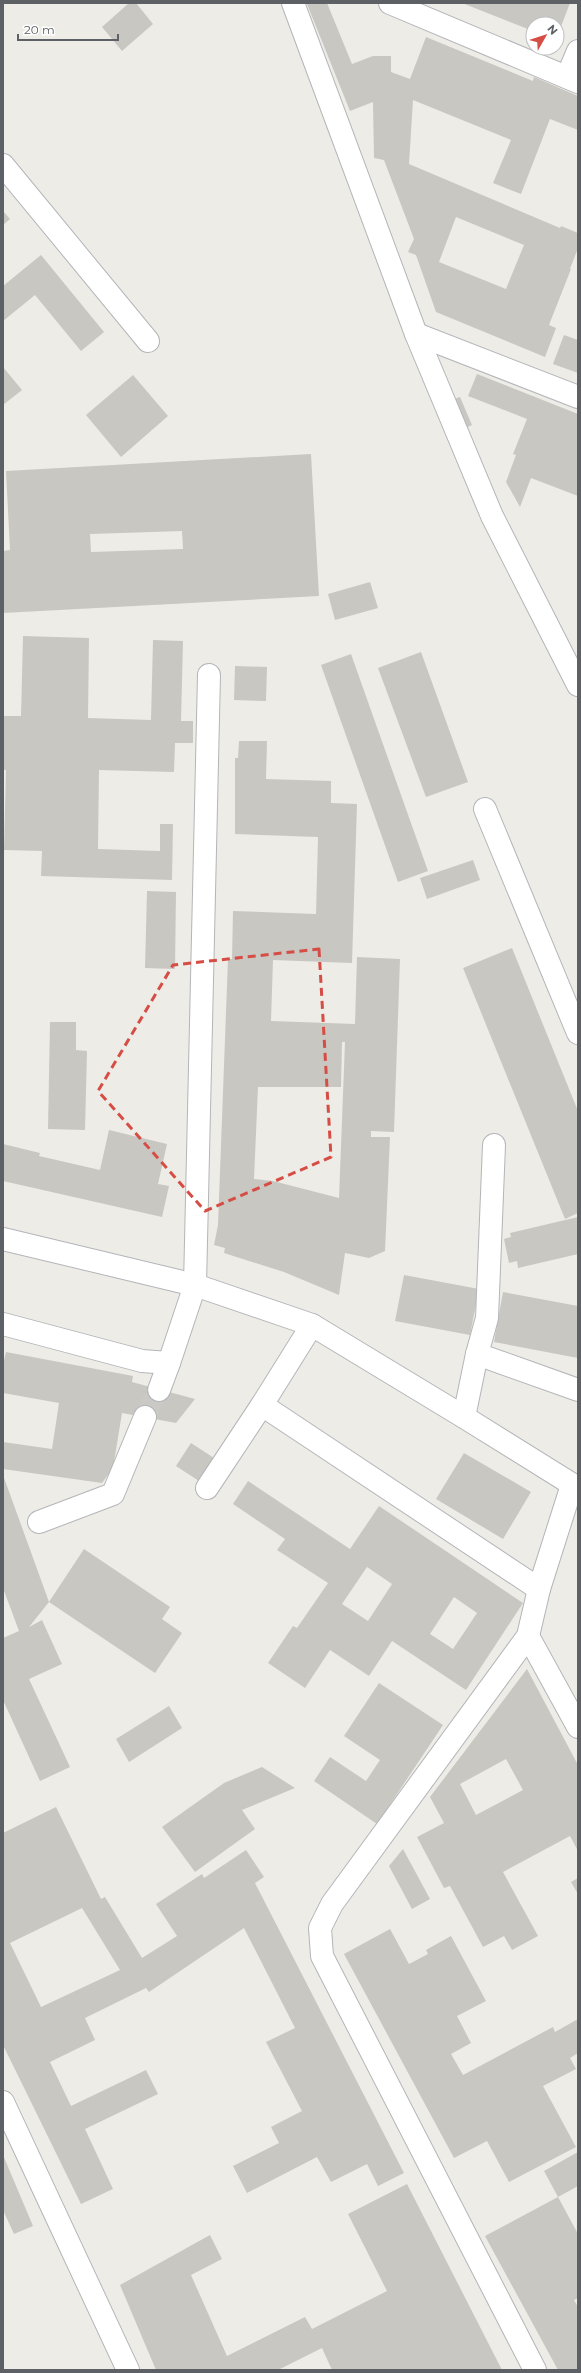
<svg xmlns="http://www.w3.org/2000/svg" width="581" height="2373" viewBox="0 0 581 2373" font-family="Montserrat,sans-serif">
<style>
.building{fill:#c9c7c2;fill-rule:evenodd}
.lines{fill:none;stroke-linecap:round;stroke-linejoin:round}
.minor-tunnel{stroke:#cac9c6;stroke-width:22;stroke-dasharray:22 11;stroke-linecap:butt}
.minor-casing{stroke:#b3b5b9;stroke-width:24}
.minor{stroke:#fff;stroke-width:22}
.marked{fill:none;stroke:#d54d45;stroke-width:3;stroke-dasharray:8 5;stroke-linejoin:round}
</style>
<rect width="100%" height="100%" fill="#eeece6"/>
<g class="building">
<path d="M129,3H136L153,24L122,51L102,27Z"/>
<path d="M309,3H327L352,64L373,56H391V72L410,79L426,37L533,81L534,77L578,96V130L550,119L521,194L493,183L511,140L413,100L409,164L560,228L561,226L578,233V248L570,269H571L549,325L556,328L545,357L436,312L416,255L408,252L414,239L384,160L374,158L373,102L350,111L307,4ZM456,217L524,245L506,289L439,262Z"/>
<path d="M462,3L541,4L570,3L557,37V24H533V31Z"/>
<path d="M3,211L10,219L3,225Z"/>
<path d="M41,255L104,332L81,351L35,295L3,321V286Z"/>
<path d="M564,335L578,340V373L553,364Z"/>
<path d="M3,367L22,390L3,405Z"/>
<path d="M477,374L578,414V496L531,478L520,507L506,482L516,455L513,454L527,419L468,396Z"/>
<path d="M133,375L168,416L121,457L86,415Z"/>
<path d="M460,397L472,425L461,430L448,401Z"/>
<path d="M311,454L319,596L3,613V551L10,550L6,471ZM182,531L183,549L91,552L90,534Z"/>
<path d="M370,582L378,608L335,620L328,594Z"/>
<path d="M23,636L89,638L88,718L151,720L153,640L183,641L181,721H193V743H175L174,772L99,770L98,849L160,851V824H173L172,880L41,876L42,851L4,850L6,770H3V716H21Z"/>
<path d="M421,652L468,782L426,797L378,668Z"/>
<path d="M351,654L428,871L398,882L321,665Z"/>
<path d="M235,666L267,667L266,701L234,700Z"/>
<path d="M239,741H267L266,779L331,781V803L357,804L352,963L273,960L271,1021L355,1024L357,957L400,959L394,1132L371,1131V1137H390L385,1251L369,1258L345,1253L339,1295L284,1272L224,1253L225,1248L214,1245L218,1225L228,959H232L233,911L316,914L318,837L235,834V758H238ZM342,1042H345L339,1198L273,1181L254,1179L258,1087H341Z"/>
<path d="M473,860L480,880L427,899L420,878Z"/>
<path d="M147,891L176,892L175,969L145,968Z"/>
<path d="M512,948L578,1111V1213L565,1219L463,968Z"/>
<path d="M50,1022H76V1050L87,1051L85,1130L48,1129Z"/>
<path d="M109,1130L167,1144L158,1184L169,1186L162,1217L3,1181V1144L40,1153L39,1156L100,1170Z"/>
<path d="M578,1217V1254L518,1268L517,1261L509,1263L504,1239L511,1237L510,1233Z"/>
<path d="M404,1275L479,1289L470,1335L395,1321Z"/>
<path d="M503,1292L578,1306V1358L494,1342Z"/>
<path d="M6,1352L133,1376L132,1382L195,1399L176,1423L122,1413L113,1468L102,1483L3,1469V1442L52,1449L59,1403L3,1393V1365Z"/>
<path d="M191,1443L217,1460L202,1483L176,1466Z"/>
<path d="M464,1453L531,1492L503,1539L436,1499Z"/>
<path d="M3,1475L49,1602L29,1627L42,1620L62,1664L29,1679L70,1767L40,1781L3,1700V1638L19,1631L3,1588Z"/>
<path d="M248,1481L350,1549L379,1506L523,1603L466,1690L392,1641L369,1676L330,1650L305,1688L268,1663L293,1626L297,1628L328,1583L277,1550L285,1539L233,1504ZM367,1567L392,1584L368,1621L342,1604ZM454,1597L477,1613L453,1649L430,1634Z"/>
<path d="M84,1549L170,1607L162,1619L182,1633L155,1673L49,1602Z"/>
<path d="M527,1669L578,1765V1851L570,1836L503,1872L538,1936L512,1950L504,1936L483,1947L450,1886L444,1888L417,1837L444,1823L430,1797ZM506,1759L523,1790L476,1815L460,1784Z"/>
<path d="M379,1683L443,1725L377,1824L314,1781L330,1757L366,1781L380,1760L344,1736Z"/>
<path d="M169,1706L182,1728L129,1762L116,1739Z"/>
<path d="M262,1767L295,1788L242,1810L255,1829L195,1872L162,1827L224,1783Z"/>
<path d="M56,1807L101,1899L105,1897L142,1958L177,1936L156,1904L202,1874L204,1878L246,1850L264,1877L255,1883L404,2173L378,2186L367,2164L331,2182L317,2157L247,2193L233,2166L279,2143L271,2127L302,2111L266,2042L295,2028L244,1928L149,1992L146,1988L85,2018L95,2040L50,2062L71,2106L146,2070L158,2094L85,2129L113,2189L81,2204L3,2045V1833ZM82,1908L120,1970L41,2007L10,1943Z"/>
<path d="M403,1849L430,1899L412,1909L389,1866Z"/>
<path d="M578,1878V1894L571,1882Z"/>
<path d="M390,1929L409,1964L428,1954L426,1950L451,1936L486,2001L457,2016L471,2043L451,2054L463,2075L553,2027L555,2032L578,2019V2053L570,2058L576,2069L543,2086L576,2147L509,2182L487,2141L454,2158L344,1954Z"/>
<path d="M578,2152V2186L558,2197L544,2171Z"/>
<path d="M3,2155L33,2226L14,2234L3,2210Z"/>
<path d="M407,2184L502,2370H332L322,2348L278,2370H156L120,2285L210,2235L222,2259L191,2275L227,2356L305,2317L312,2329L387,2291L348,2214Z"/>
<path d="M558,2197L578,2234V2298L574,2300L578,2307V2370H558L485,2236Z"/>
</g>
<g class="lines">
<path class="minor-tunnel" d="M145,1417L159,1390"/>
<g class="minor-casing">
<g id="minor">
<path d="M293,3L416,334L492,516L578,685"/>
<path d="M390,3L578,82"/>
<path d="M567,77L578,51"/>
<path d="M3,165L148,341"/>
<path d="M416,334L578,397"/>
<path d="M485,809L578,1033"/>
<path d="M494,1145L487,1318L477,1354L578,1390"/>
<path d="M3,1239L195,1285L312,1325L464,1417L578,1488"/>
<path d="M3,1324L142,1361L169,1363L195,1285L209,675"/>
<path d="M312,1325L262,1405L539,1589"/>
<path d="M159,1390L169,1363"/>
<path d="M464,1417L477,1354"/>
<path d="M207,1488L262,1405"/>
<path d="M39,1522L113,1494L145,1417"/>
<path d="M528,1636L578,1727"/>
<path d="M3,2102L128,2370"/>
<path d="M535,2370L322,1956L320,1928L332,1904L528,1636L539,1589L572,1485"/>
</g>
</g>
<use href="#minor" class="minor"/>
</g>
<path class="marked" d="M319,949L331,1157L205,1211L98,1091L173,965Z"/>
<rect width="581" height="2373" fill="none" stroke="#5d6064" stroke-width="8"/>
<g transform="translate(545 36) rotate(51)"><circle r="19" fill="#ffffff" stroke="#bebfc1"/>
<path d="M0-3L7 15L0 10L-7 15Z" fill="#d54d45"/>
<text y="-6" font-size="11" font-weight="bold" text-anchor="middle" fill="#5d6064">N</text>
</g>
<path d="M18 34v6h100v-6" fill="none" stroke="#5d6064" stroke-width="2"/>
<text x="24" y="34" font-size="12" fill="#5d6064" stroke="#ffffff" stroke-width="3" paint-order="stroke">20 m</text>
</svg>
